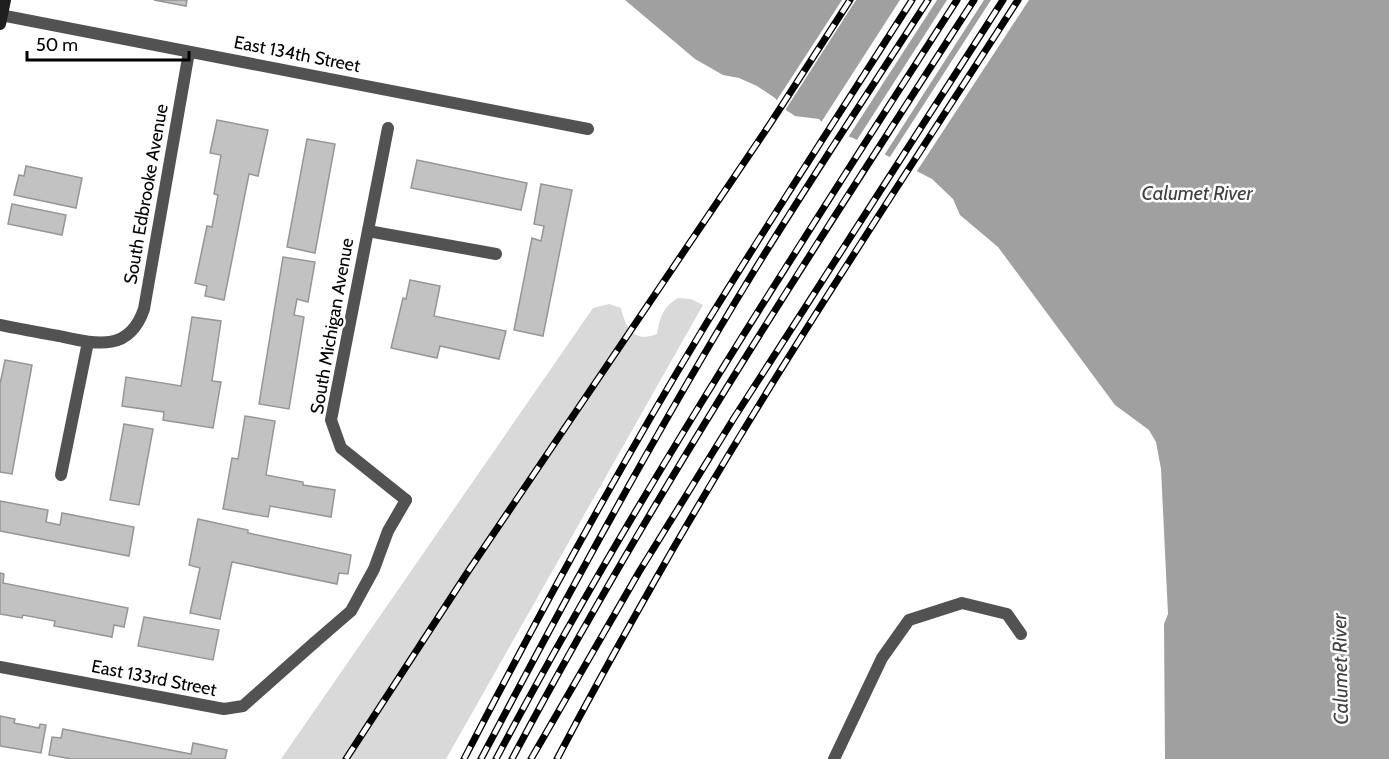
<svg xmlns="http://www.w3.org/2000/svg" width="1389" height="759" viewBox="0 0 1389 759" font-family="Cabin,sans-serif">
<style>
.green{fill:#d9d9d9}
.water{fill:#a0a0a0}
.pier{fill:#fff}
.building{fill:#c2c2c2;stroke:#969696;stroke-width:1.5}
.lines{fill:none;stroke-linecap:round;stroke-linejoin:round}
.service{stroke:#525252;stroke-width:12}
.minor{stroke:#525252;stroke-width:12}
.secondary{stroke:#1f1f1f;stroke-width:12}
.rail-casing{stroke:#000;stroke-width:7}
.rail{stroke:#fff;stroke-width:4.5;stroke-dasharray:14;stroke-linecap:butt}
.labels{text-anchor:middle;stroke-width:5;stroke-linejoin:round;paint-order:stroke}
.street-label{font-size:18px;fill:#000;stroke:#fff}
.water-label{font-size:20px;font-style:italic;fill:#414141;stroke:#fff}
</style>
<rect width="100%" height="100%" fill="#fff"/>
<path class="green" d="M678,298L691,299L703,305L446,759H281L593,308L609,304L621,308C626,329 634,343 657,334C660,317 663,307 678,298Z"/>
<path class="water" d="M625,0H1389V759H1165L1164,624L1168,614L1161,469L1156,442L1149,430L1115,405L998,247L960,215L953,199L932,179L853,138L829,130L819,119L795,116L783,108L775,98L757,86L739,78L723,75L695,59Z"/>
<g class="pier">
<path d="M842,0H856L784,112L781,110L775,103Z"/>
<path d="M900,0H937L847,139L828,133L820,124Z"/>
<path d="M947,0H984L883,157L855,143Z"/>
<path d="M991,0H1029L915,174L888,160Z"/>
</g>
<g class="building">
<path d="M154,0H187L186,6Z"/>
<path d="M217,120L268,130L258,176L249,174L224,300L205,296L207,286L195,283L207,226L212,227L218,195L214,194L221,155L210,153Z"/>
<path d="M307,139L335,144L315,253L287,247Z"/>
<path d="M417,160L527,183L521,210L411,188Z"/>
<path d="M26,166L82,178L76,208L14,195L19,175L24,176Z"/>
<path d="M541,184L572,190L543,336L514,330L532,238L541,241L544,226L534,224Z"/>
<path d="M12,204L66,215L62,235L8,224Z"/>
<path d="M283,257L315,262L308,302L297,299L294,315L304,317L289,409L259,404Z"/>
<path d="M410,280L440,286L434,316L506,331L499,359L440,346L437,358L391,348L403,298L406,299Z"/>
<path d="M192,317L221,321L212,381L221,382L213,428L163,420L164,412L122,406L126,377L181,386Z"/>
<path d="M5,360L32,365L12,474L0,472V384Z"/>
<path d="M245,416L275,421L266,475L303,482V485L335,490L331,517L270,506L268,517L223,509L232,458L238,459Z"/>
<path d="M124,424L153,429L139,505L110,500Z"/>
<path d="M0,501L48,510L46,522L60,525L62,513L134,527L129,556L0,531Z"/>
<path d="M198,519L248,530V533L351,555L348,574L339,573L337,584L232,562L220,619L190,613L200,568L189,565Z"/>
<path d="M0,573L4,574L3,583L128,608L124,627L114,625L112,637L54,626L55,621L23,615L22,618L0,614Z"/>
<path d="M144,617L219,630L213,660L138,646Z"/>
<path d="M0,716L15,719L14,723L39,728L40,724L46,725L41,753L0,746Z"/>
<path d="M63,729L191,754L193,743L227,750L225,759H72L49,755L52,737L61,738Z"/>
</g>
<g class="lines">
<g class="service">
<path d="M314,643L351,611L374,569L388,531L406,500"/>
<path d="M834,759L882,658L909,620L962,603L1007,614L1021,634"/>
</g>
<g class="minor">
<path d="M0,15L588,129"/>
<path d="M388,128L331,420L341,448L406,500"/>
<path d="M368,231L496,254"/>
<path d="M0,325C20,329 40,333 59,336C96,344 129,353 144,309L189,52"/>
<path d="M61,475L88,342"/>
<path d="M0,667L224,709L243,706L314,643"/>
</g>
<path class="secondary" d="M0,24L5,0"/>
<g class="rail-casing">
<g id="rail">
<path d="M346,759L469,570L770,124L850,0"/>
<path d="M464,759C540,612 620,466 706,324C773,215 843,108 912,0"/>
<path d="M481,759C568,594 657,430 754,271C810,180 870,90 928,0"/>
<path d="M496,759C635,497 797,249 957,0"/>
<path d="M512,759C651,497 813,249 974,0"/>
<path d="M531,759L639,572L734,418L1003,0"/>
<path d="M557,759C588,700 620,642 653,584C766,384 894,193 1018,0"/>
</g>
</g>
<use href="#rail" class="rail"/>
</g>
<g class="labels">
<g class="street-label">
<text transform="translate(297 54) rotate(11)" y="6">East 134th Street</text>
<text transform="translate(146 194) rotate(-80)" y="6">South Edbrooke Avenue</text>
<text transform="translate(332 326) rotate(-80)" y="6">South Michigan Avenue</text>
<text transform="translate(154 678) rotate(11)" y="6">East 133rd Street</text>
</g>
<g class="water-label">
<text x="1197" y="200">Calumet River</text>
<text transform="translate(1340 669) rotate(-91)" y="7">Calumet River</text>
</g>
</g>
<path d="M27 51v9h162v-9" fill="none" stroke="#000000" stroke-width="3"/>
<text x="36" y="51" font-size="18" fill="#000000" stroke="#ffffff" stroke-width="4.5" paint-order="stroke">50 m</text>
</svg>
